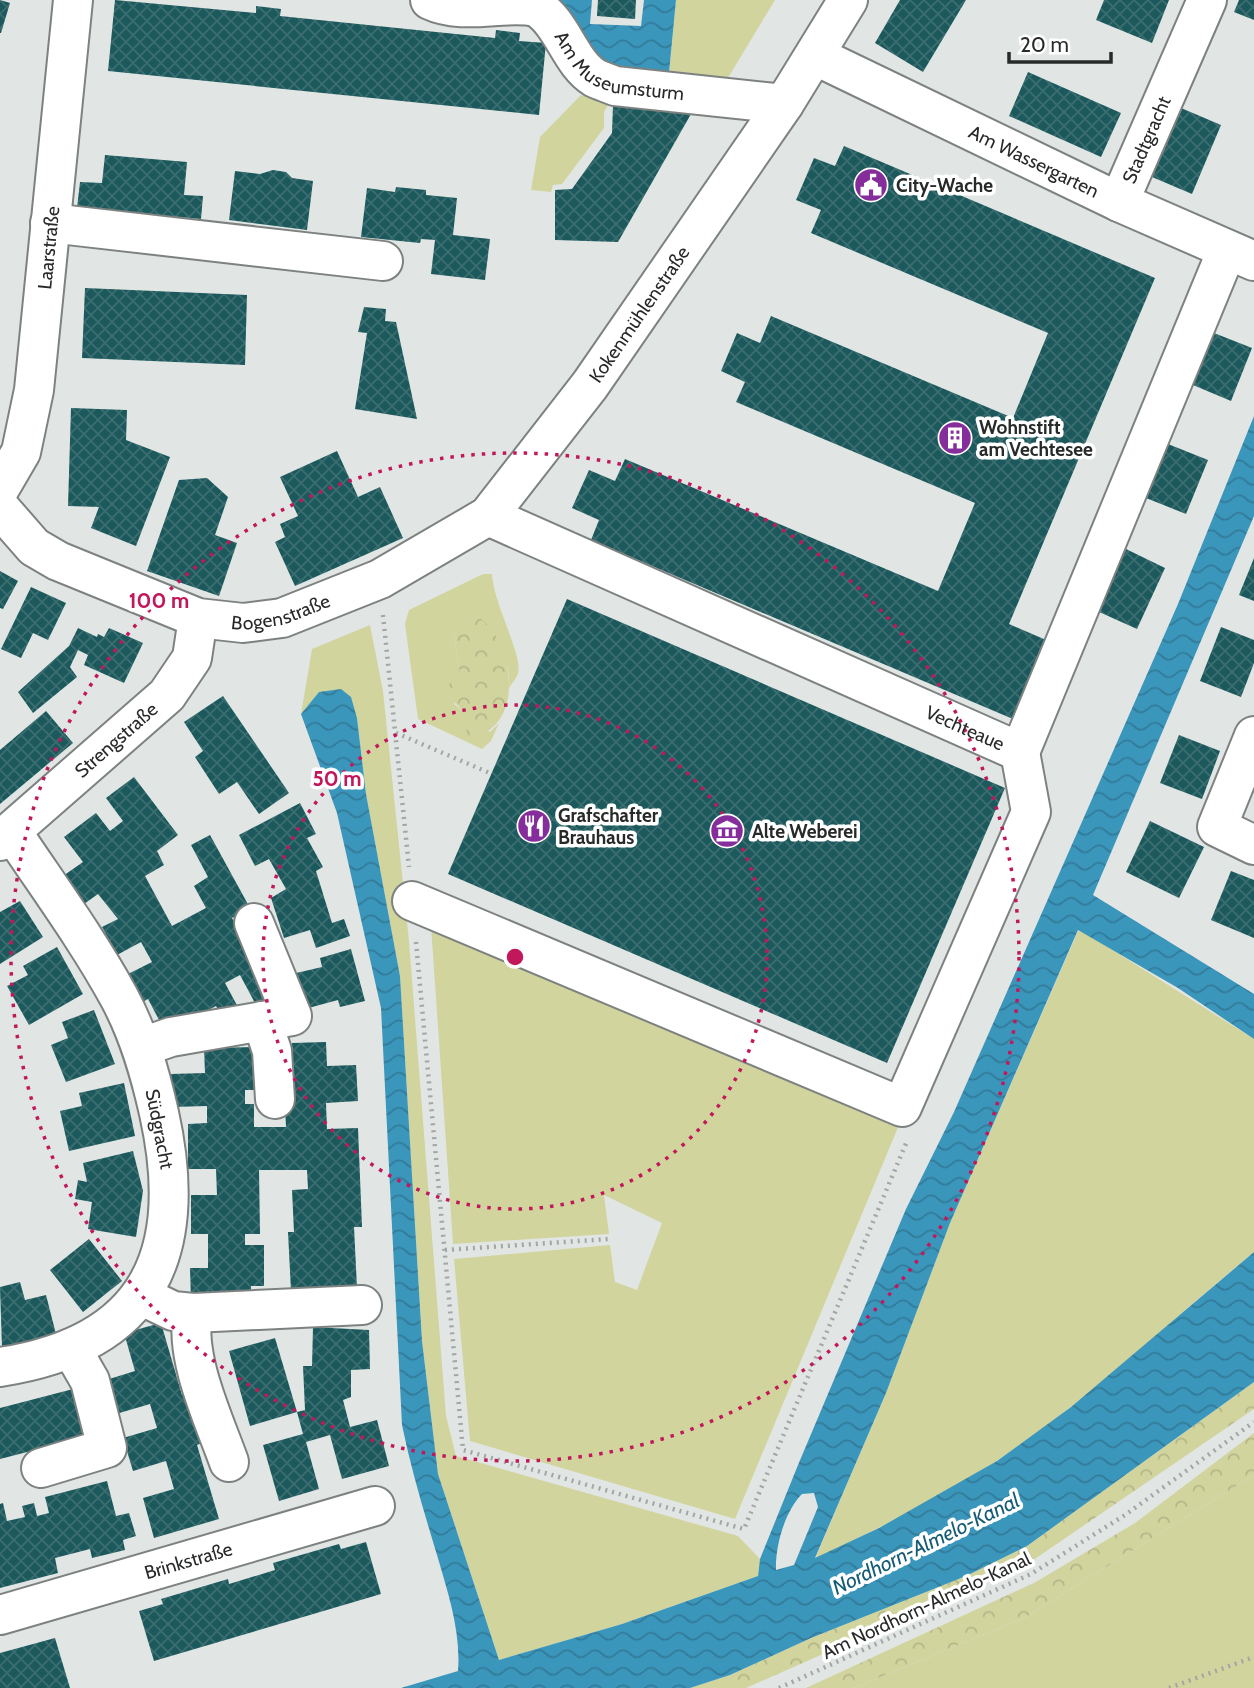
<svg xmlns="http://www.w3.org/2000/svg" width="1254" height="1688" viewBox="0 0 1254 1688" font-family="Cabin,sans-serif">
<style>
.grass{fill:#d2d49e}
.forest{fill:url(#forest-crowns)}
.water{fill:url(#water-waves);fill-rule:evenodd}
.building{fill:url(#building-cross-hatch)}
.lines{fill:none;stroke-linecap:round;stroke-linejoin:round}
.minor-casing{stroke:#7d8280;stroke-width:42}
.path{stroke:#a2a6a4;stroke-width:4.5;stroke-dasharray:2 5;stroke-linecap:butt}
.minor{stroke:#fff;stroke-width:38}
.ring{fill:none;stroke:#c2185b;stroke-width:3.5;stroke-dasharray:3.5 7}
.labels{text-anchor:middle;stroke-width:7;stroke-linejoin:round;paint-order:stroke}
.street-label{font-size:19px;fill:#282a29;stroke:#fff}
.poi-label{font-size:19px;font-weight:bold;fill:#282a29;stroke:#fff;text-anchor:start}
.water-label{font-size:21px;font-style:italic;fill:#155b76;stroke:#fff}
.centre{fill:#c2185b;stroke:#fff;stroke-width:3.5}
.ring-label{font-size:21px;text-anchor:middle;font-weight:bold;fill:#c2185b;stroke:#fff;stroke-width:7;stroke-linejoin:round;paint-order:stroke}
</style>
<defs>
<pattern id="forest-crowns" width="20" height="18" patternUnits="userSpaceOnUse" patternTransform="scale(1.75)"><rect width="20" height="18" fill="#d2d49e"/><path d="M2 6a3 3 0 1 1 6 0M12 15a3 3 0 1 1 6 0" fill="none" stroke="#b4b688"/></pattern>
<pattern id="water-waves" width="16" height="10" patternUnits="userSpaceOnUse" patternTransform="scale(1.75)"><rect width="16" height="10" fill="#3b96bc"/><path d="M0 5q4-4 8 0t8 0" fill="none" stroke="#327b99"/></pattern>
<pattern id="building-cross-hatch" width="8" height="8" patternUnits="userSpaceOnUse" patternTransform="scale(1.75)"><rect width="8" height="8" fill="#1c595c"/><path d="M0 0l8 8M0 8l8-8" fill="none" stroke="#3c6d70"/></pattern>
</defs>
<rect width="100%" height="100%" fill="#e1e6e4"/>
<g class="grass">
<path d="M676,0H775L723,86L668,83Z"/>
<path d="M581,95L608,105L604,112V128L562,184L553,185L551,192L531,190L540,137Z"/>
<path d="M483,574H492C493,603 523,655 518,673C517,678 512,683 509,688C512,645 485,642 453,628L460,675L454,704L490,732L499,723L491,741L482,749L418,719L405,624L409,610Z"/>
<path d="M370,625L383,691L409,941L446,1416L456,1456L738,1536L760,1559L758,1576L622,1624L499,1660L438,1474L422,1341L400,976L366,794L357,718L319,692L301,714L312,649Z"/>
<path d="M431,926L899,1125L735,1519L470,1441L454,1259L610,1245L615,1282L637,1290L662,1223L604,1195L609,1234L453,1244Z"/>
<path d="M1079,929L1254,1039V1252C1169,1321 1089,1400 998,1460C940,1498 877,1529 815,1559L886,1393L950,1223Z"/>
<path d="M1254,1475V1688H854L1026,1617Z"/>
</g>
<g class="forest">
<path d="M469,613C510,623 534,729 468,738L462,710L448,696L450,680L460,675L453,628L462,614Z"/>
<path d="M1254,1382V1409L1029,1563L746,1688H690L730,1675L811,1638L966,1576L1027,1546Z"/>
<path d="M1254,1433V1475L1026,1617L854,1688H806L1034,1583L1135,1523Z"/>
</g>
<g class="water">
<path d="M557,0H592L590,24L641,26L644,0H676L668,83C654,81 632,82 619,76C590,64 582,20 557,0Z"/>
<path d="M1254,416V516L1093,895L1254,994V1039L1178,988L1078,930L950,1223L886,1393L815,1558L879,1528L997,1461L1071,1407L1254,1252V1382L1027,1546L966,1576L811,1638L730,1675L690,1688H401L458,1671C461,1631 448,1593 437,1555C424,1512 411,1469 402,1425L381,1008L337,813L301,714L319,692L341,689L351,697L357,718L366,794L400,976L422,1341L438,1474L499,1660L622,1624L758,1576L760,1559L798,1465L906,1209L954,1112L1178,604ZM814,1493L818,1507L794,1565L776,1570C775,1546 785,1511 802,1494Z"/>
</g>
<g class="building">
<path d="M0,0L10,3L1,33H0Z"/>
<path d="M115,0L256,13V6L281,9L280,16L495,38L496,30L520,33L519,41L546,43L539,115L108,71Z"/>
<path d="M598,0H636L635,19L597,16Z"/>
<path d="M900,0H966L923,72L875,43Z"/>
<path d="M1104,0H1169L1152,43L1096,20Z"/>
<path d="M1239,0H1254V20L1234,12Z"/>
<path d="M1028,72L1121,113L1101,157L1009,116Z"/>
<path d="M613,105L695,107L618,242L555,240V190L572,189L612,133Z"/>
<path d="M1181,108L1221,125L1192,194L1152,177Z"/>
<path d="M844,146L1155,278L1009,624L1046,640L1013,719L591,540L599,520L572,508L589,470L615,481L625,459L938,591L975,503L736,402L745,382L721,371L737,333L760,343L771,316L1013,418L1048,333L811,233L821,210L796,200L814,158L835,166Z"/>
<path d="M105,155L187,162L184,195L203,196L201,219L77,208L80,182L102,183Z"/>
<path d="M273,170L286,172L292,178L313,181L307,230L229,220L235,171L260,174Z"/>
<path d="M396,187L426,190V195L457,198L453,235L490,239L485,280L431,274L435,240L421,239L420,243L361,237L367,188L395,192Z"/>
<path d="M85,288L247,295L245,365L82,358Z"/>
<path d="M364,307L386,309L385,321L396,322L417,419L355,409L367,333L358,332Z"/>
<path d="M1214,333L1252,348L1231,401L1193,385Z"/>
<path d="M71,408L127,410L126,440L170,457L136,546L91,528L99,507L68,506Z"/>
<path d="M1163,442L1208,460L1186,514L1141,496Z"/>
<path d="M337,451L358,497L380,487L403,538L295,586L275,542L285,537L280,524L298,516L280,477Z"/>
<path d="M207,478L228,497L215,535L237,543L219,596L147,571L179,480Z"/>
<path d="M1126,549L1165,568L1137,629L1097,611Z"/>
<path d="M1254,558V601L1239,595Z"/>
<path d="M0,571L18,581L3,609L0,608Z"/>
<path d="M31,587L66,603L48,640L33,633L21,658L1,649Z"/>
<path d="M567,599L1005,788L887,1063L448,874Z"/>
<path d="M1221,627L1254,640V663L1241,697L1200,681Z"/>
<path d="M78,628L97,637L98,634L104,637L109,628L143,643L124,683L84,665L88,655L78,650L70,667L77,677L33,713L18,692L69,646Z"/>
<path d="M223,696L289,793L259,814L237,782L219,794L195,757L203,751L184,722Z"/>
<path d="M46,711L73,743L0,804V750Z"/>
<path d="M1179,735L1220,751L1202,799L1160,783Z"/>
<path d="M134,777L178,835L157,851L164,865L145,876L172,926L206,908L194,886L208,877L191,845L210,835L250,908L232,918L274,995L256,1005L240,975L225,983L239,1009L223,1018L216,1006L166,1033L148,999L139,1004L124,976L152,962L141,942L117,955L102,927L118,919L98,894L84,904L63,876L83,862L64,837L96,813L110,831L123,821L106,798Z"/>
<path d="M300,803L316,834L307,838L323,867L316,871L332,923L344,919L350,936L316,948L310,930L284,938L271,898L286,889L269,859L255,866L239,835Z"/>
<path d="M1150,821L1204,847L1179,898L1126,872Z"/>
<path d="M1231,871L1254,880V938L1211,920Z"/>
<path d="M20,901L43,937L0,964V912Z"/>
<path d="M57,947L83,994L29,1025L7,986L28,975L23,966Z"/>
<path d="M351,949L365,1001L340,1007L338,1000L301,1010L292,974L322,967L320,958Z"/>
<path d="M94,1010L115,1064L66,1082L51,1045L68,1038L62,1022Z"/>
<path d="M326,1042L327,1066L356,1065L358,1101L326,1103L327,1129L358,1128L362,1227H354L357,1288L291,1291L288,1232H294L292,1190L308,1189L307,1170H259L260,1234H245V1245H264V1286H251V1299L191,1300L190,1268H208V1234H191V1195H217L216,1169H188V1124L207,1123V1106L172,1107L171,1074L205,1073L204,1048L258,1047L259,1090H245V1104H254V1127H286L285,1106L295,1105L292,1043Z"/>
<path d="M124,1083L135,1136L69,1151L60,1111L82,1106L79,1093Z"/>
<path d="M133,1151L143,1191L136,1237L88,1229L92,1202L75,1199L78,1180L87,1182L83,1163Z"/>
<path d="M89,1239L122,1281L83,1312L50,1270Z"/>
<path d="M20,1282L25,1300L46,1295L56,1334L2,1348L0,1287Z"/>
<path d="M161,1323L182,1395L185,1394L192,1419L198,1417L205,1442L197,1445L219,1519L154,1538L143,1498L174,1489L166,1461L133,1471L123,1438L157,1428L150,1404L116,1414L106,1380L135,1371L124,1333Z"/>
<path d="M313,1327L369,1330L370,1369L351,1370V1397L343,1400L350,1427L377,1420L389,1466L342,1479L330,1435L306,1442L319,1489L279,1501L263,1445L303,1434L297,1412L250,1426L229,1351L275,1338L297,1412L305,1410L303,1366H312Z"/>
<path d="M77,1388L89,1436L33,1459L31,1451L0,1459V1408Z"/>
<path d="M107,1481L116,1516L129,1513L136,1536L123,1540L125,1550L92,1558L90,1549L55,1558L58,1573L0,1588V1504L3,1503L7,1521L25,1517L22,1506L34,1503L37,1516L49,1513L45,1497Z"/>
<path d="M366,1542L381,1594L154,1661L139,1611L163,1604L161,1599L228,1579L229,1584L275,1570L273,1563L339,1544L341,1549Z"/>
<path d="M55,1638L70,1688H0V1653Z"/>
</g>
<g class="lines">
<g class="minor-casing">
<g id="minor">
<path id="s1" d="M430,0C464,16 505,0 536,7C563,23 569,62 595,78C601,81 608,83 615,86L784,104"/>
<path id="s2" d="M816,56L1119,202L1254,261"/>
<path id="s3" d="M1119,202L1207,0"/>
<path d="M50,223L383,261"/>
<path id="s4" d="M0,488L21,452L34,390L73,0"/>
<path id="s5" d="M0,508L34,547L58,561L198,618L243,623L282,618L380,579L488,516L590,385L784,104L848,0"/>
<path id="s6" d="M488,516L1020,752L1227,250"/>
<path d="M1254,736L1217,827L1254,845"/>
<path id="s7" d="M0,841L167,695L192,658L198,618"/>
<path d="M412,901L902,1107L1031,812L1020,752"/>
<path d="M262,1021L272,1051L275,1099"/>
<path d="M142,1047L171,1037L292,1016L254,923"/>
<path d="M142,1296L173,1311L193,1313L362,1305"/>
<path d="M193,1313C184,1357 214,1420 229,1462"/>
<path d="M0,1367C150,1344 190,1253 159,1113C150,1073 139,1034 119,997C88,940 48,886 12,832"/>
<path d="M41,1468L107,1448L90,1381L71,1348"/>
<path id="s8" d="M0,1615L375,1506"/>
</g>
</g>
<g class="path">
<path d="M383,615L409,867"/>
<path d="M396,733L492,774"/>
<path d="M416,942L463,1450L744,1529L907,1141"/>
<path d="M445,1250L609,1239"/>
<path d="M779,1688L1031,1574L1125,1515L1254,1422"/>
<path d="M1169,1688L1254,1657"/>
</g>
<use href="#minor" class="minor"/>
</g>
<g class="ring">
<circle cx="515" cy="957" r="252"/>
<circle cx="515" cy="957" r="504"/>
</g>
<defs>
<g id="civic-disc" transform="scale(1.75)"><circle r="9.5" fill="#842d9b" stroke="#fff"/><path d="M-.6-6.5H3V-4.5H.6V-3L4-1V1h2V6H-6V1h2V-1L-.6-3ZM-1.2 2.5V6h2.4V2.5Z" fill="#fff"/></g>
<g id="building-disc" transform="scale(1.75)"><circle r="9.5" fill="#842d9b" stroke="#fff"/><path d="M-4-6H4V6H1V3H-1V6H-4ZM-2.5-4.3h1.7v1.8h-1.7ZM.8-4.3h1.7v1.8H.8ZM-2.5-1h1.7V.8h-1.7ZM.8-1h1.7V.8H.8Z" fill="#fff"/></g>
<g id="restaurant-disc" transform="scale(1.75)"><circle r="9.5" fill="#842d9b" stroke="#fff"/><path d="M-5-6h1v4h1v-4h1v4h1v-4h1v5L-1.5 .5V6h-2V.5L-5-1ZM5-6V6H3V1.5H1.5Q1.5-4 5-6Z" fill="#fff"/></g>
<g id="museum-disc" transform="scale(1.75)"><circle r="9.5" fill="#842d9b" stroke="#fff"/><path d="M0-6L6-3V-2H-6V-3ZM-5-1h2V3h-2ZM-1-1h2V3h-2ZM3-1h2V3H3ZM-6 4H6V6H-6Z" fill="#fff"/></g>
</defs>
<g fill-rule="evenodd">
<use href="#civic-disc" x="871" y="185"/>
<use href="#building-disc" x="955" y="438"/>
<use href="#restaurant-disc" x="534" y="826"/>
<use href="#museum-disc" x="727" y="831"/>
</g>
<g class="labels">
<g class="street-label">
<text dy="7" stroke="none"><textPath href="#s1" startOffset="217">Am Museumsturm</textPath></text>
<text dy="7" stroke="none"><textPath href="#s3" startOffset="68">Stadtgracht</textPath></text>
<text dy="7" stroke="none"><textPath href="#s2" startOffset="242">Am Wassergarten</textPath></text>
<text dy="7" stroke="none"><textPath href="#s4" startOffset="248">Laarstraße</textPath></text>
<text dy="7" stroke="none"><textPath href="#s5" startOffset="798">Kokenmühlenstraße</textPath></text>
<text dy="7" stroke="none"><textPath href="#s5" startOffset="315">Bogenstraße</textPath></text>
<text dy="7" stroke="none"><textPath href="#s6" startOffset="522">Vechteaue</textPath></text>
<text dy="7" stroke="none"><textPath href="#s7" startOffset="154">Strengstraße</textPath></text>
<text transform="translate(160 1129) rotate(79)" y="7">Südgracht</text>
<text dy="7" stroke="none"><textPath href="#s8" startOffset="196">Brinkstraße</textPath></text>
<text transform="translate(926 1605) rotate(-25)" y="7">Am Nordhorn-Almelo-Kanal</text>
</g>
<g class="poi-label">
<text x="896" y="192">City-Wache</text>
<text x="979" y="434">Wohnstift<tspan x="979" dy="22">am Vechtesee</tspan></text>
<text x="558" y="822">Grafschafter<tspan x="558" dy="22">Brauhaus</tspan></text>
<text x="752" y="838">Alte Weberei</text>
</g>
<g class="water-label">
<text transform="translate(926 1544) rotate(-26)" y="7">Nordhorn-Almelo-Kanal</text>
</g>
</g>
<circle cx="515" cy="957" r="10" class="centre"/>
<g class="ring-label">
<text x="159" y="608">100 m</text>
<text x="337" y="786">50 m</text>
</g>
<path d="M1009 52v10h102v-10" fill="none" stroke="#282a29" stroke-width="3.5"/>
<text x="1020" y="52" font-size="21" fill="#282a29" stroke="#ffffff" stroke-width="5" paint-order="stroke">20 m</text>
</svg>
